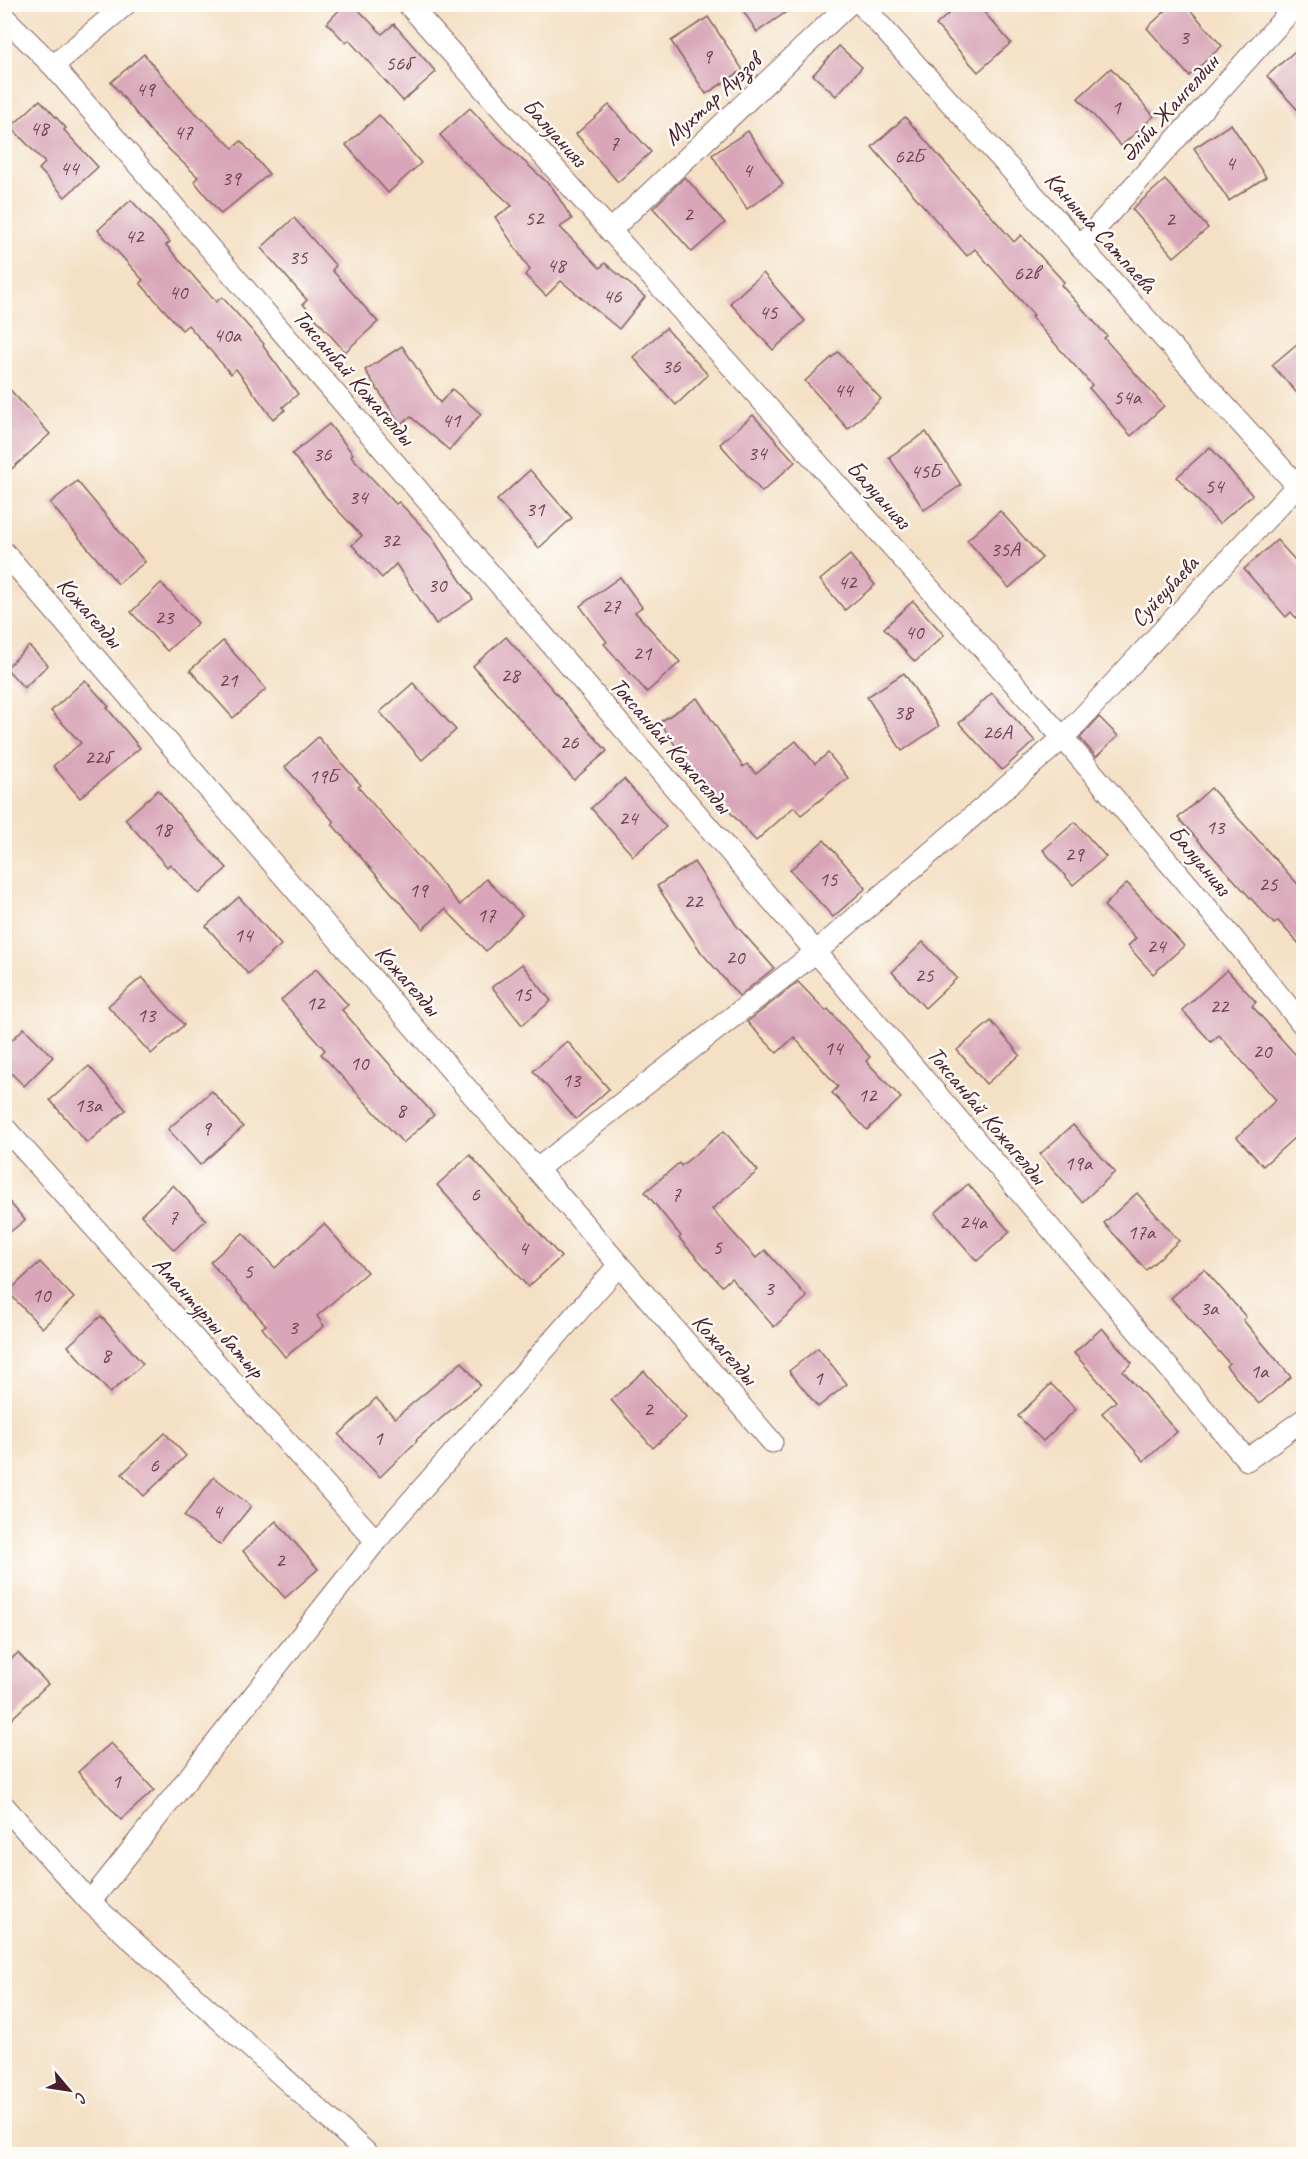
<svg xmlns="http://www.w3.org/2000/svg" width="1308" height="2159" viewBox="0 0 1308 2159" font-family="Caveat,sans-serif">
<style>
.building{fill:#d8a6b8}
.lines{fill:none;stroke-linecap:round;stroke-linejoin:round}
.minor-casing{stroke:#866361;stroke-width:23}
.minor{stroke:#fff;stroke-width:21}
.labels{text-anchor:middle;stroke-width:5;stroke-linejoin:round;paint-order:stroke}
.number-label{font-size:21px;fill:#6e414e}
.street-label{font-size:24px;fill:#4a1f2b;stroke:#fdfcf7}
</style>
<rect width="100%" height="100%" fill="#fdfcf7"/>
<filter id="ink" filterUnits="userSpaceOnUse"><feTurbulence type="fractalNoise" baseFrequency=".0167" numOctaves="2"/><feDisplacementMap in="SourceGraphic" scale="12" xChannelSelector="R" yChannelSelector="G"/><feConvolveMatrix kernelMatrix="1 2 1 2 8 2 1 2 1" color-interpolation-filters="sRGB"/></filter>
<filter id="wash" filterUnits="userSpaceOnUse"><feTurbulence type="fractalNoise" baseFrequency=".008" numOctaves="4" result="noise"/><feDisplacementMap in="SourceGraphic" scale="24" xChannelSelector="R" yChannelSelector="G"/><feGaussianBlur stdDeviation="1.35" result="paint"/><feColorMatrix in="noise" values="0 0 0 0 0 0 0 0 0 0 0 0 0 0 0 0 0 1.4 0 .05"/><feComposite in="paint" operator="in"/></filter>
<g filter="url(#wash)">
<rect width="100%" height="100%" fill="#f4e0c5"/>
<g id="blocks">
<g class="building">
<path d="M345,4H353L382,34L394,24L436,72L403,101L349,40L346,43L327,23Z"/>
<path d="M739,4H798L757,32Z"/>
<path d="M959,4H977L1011,43L978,72L936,25Z"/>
<path d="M1173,4H1185L1222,46L1189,76L1147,28Z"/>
<path d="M708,17L743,70L706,94L671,41Z"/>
<path d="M1304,43V117L1267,76Z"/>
<path d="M839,46L862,67L836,96L813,75Z"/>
<path d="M144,54L186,104L233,148L241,141L269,174L221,214L194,181L198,177L152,133L111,82Z"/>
<path d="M1111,68L1154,116L1121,146L1078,98Z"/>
<path d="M40,100L66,128L64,130L98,167L65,197L39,169L45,163L11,127Z"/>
<path d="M609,105L651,152L618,182L576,134Z"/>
<path d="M470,108L492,132L552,187L572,219L560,227L600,268L605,263L645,297L619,329L561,281L546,296L525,275L530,270L495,217L512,206L462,160L440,135Z"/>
<path d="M379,115L421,163L388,193L346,145Z"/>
<path d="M905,117L1014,242L1021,235L1064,282L1061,285L1107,336L1104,338L1164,406L1131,436L1089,388L1092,385L1031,317L1034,315L975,249L967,256L872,147Z"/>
<path d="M1231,124L1266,177L1229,201L1194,148Z"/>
<path d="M748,131L783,184L747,209L712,155Z"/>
<path d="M685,177L725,223L692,252L653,208Z"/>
<path d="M1165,180L1208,228L1174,257L1132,209Z"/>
<path d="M131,200L170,242L166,245L216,302L222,297L264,344L263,346L298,394L283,407L285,410L273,419L236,369L231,374L188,325L182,330L140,283L143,280L98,230Z"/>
<path d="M294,218L336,266L332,270L378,322L345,352L303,304L307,300L261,248Z"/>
<path d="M763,273L805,321L773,350L730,303Z"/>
<path d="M666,328L708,375L676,405L633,357Z"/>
<path d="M1304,338V401L1272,365Z"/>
<path d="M402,346L440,403L452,389L481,414L449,450L411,417L400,424L365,370Z"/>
<path d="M838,352L881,399L848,429L805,381Z"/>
<path d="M4,383L50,434L4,476Z"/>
<path d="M753,415L795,462L762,492L720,444Z"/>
<path d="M329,424L353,454L351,456L396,504L399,502L431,536L473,599L436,624L396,564L382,578L352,545L362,536L330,502L292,454Z"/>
<path d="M926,432L961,485L924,510L889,457Z"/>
<path d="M1210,447L1252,495L1219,524L1177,477Z"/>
<path d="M530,470L572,518L539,548L497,500Z"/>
<path d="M77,481L145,562L118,584L50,503Z"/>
<path d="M1000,511L1042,558L1009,588L967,540Z"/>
<path d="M1277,540L1304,570V627L1291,612L1286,617L1244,569Z"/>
<path d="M850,555L875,585L845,610L820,580Z"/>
<path d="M620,577L642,607L635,612L680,662L647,692L604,644L607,642L580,606Z"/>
<path d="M161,583L198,623L167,651L131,612Z"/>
<path d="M913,601L944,635L915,662L884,628Z"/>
<path d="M506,637L607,751L574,780L473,666Z"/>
<path d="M223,641L266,689L233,718L190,670Z"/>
<path d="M29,646L48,665L24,688L6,668Z"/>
<path d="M904,673L939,726L902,751L867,697Z"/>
<path d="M85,680L109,707L107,708L140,748L80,798L53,766L81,743L51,711Z"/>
<path d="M413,683L456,730L422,760L380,712Z"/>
<path d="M992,693L1035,741L1002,770L959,723Z"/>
<path d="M697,698L743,767L747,764L756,774L796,741L815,764L828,753L848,778L801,815L794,807L756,841L697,775L695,776L660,722Z"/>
<path d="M1099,717L1118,736L1096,757L1080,738Z"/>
<path d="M318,737L361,785L358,787L460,905L486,879L522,915L486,951L445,909L423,929L332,824L334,822L285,767Z"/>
<path d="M624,779L666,827L633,856L591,808Z"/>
<path d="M1211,788L1304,891V949L1278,921L1274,924L1178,818Z"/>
<path d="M158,790L199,839L227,868L199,894L170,864L167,867L125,819Z"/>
<path d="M1075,822L1106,857L1073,885L1043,850Z"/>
<path d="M824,840L866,888L833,917L790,870Z"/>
<path d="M694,862L736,925L774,968L739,996L701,952L657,886Z"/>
<path d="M1127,883L1184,946L1153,974L1128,946L1136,938L1104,906Z"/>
<path d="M239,897L281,945L248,974L206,926Z"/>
<path d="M923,942L957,978L925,1008L892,972Z"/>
<path d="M522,964L551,1001L522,1025L492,987Z"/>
<path d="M316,969L348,1005L342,1010L434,1115L403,1143L321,1054L325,1050L281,1000Z"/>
<path d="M1227,970L1256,1002L1252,1006L1304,1064V1129L1263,1166L1237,1137L1276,1100L1219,1035L1211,1042L1182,1010Z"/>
<path d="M142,977L184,1025L151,1054L108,1006Z"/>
<path d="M798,982L826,1011L828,1009L870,1057L866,1061L901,1098L867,1130L832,1093L838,1087L794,1037L777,1053L747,1022Z"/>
<path d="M991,1021L1020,1055L986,1084L957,1050Z"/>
<path d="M24,1028L53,1057L24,1086L4,1066V1048Z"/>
<path d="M567,1041L609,1089L576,1119L533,1071Z"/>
<path d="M89,1066L126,1110L87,1143L50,1100Z"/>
<path d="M212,1091L243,1127L200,1165L168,1129Z"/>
<path d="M1073,1125L1115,1172L1082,1202L1040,1154Z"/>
<path d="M724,1131L758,1171L712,1209L756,1258L765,1250L807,1297L774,1327L731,1278L722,1286L679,1238L681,1236L645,1192L679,1163L681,1166Z"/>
<path d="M470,1155L561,1257L528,1287L437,1185Z"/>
<path d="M968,1184L1010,1232L977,1261L935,1213Z"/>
<path d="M173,1185L206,1220L174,1250L141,1215Z"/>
<path d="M1137,1193L1179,1241L1146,1270L1104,1223Z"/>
<path d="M4,1196L25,1220L4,1237Z"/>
<path d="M324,1224L367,1272L317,1316L324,1326L285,1357L262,1328L266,1325L210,1262L243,1233L275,1268Z"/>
<path d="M40,1262L74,1298L42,1328L8,1292Z"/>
<path d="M1204,1269L1246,1317L1243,1320L1291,1377L1259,1404L1226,1366L1229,1363L1171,1298Z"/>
<path d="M101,1316L143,1364L110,1393L68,1346Z"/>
<path d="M1102,1328L1132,1363L1123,1371L1177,1432L1144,1461L1102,1413L1116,1401L1074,1353Z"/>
<path d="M818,1348L847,1384L818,1407L789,1371Z"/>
<path d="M462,1362L480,1385L416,1440L417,1441L380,1477L339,1435L376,1398L395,1418Z"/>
<path d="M644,1371L686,1418L653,1448L611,1400Z"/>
<path d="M1051,1384L1076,1409L1043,1441L1018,1416Z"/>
<path d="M165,1433L186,1456L144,1496L122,1474Z"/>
<path d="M214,1477L251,1506L220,1545L184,1516Z"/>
<path d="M276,1521L318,1569L285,1598L243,1551Z"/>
<path d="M18,1653L48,1684L4,1726V1665Z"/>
<path d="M111,1743L154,1790L121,1820L78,1772Z"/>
</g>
</g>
</g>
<g filter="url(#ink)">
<use href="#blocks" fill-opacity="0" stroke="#866361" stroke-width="1.5"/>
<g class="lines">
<g class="minor-casing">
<g id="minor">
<path d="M408,4L1063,738L1222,925L1304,1026"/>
<path d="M861,4L1304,493"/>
<path d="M4,17L53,66L816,952L1247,1460L1304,1419"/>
<path d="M53,66L126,4"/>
<path d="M610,231L849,4"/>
<path d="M1080,246L1297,4"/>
<path d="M4,552L772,1442"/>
<path d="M4,1127L376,1541"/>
<path d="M537,1169L816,952L1063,738L1304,478"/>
<path d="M4,1806L90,1902L368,2154"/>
<path d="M90,1902L376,1541L619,1265"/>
</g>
</g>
<use href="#minor" class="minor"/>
</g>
</g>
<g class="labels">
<g class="number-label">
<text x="1184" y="44">3</text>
<text x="707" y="63">9</text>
<text x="398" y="70">56б</text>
<text x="145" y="96">49</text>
<text x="1116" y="114">1</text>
<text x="39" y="135">48</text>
<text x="183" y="139">47</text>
<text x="614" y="150">7</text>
<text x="909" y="163">62Б</text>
<text x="1230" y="170">4</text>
<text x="69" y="175">44</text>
<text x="747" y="177">4</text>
<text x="231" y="185">39</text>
<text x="688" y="221">2</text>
<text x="534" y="225">52</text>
<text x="1170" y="226">2</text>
<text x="134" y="243">42</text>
<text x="298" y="264">35</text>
<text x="556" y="272">48</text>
<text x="1026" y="280">62в</text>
<text x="178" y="299">40</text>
<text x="612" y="303">46</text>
<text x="768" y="319">45</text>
<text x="227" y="342">40а</text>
<text x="671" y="373">36</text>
<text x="843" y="397">44</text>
<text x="1127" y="404">54а</text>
<text x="451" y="427">41</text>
<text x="757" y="460">34</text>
<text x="322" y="461">36</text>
<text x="925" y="478">45Б</text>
<text x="1214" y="493">54</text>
<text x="358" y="504">34</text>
<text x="535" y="516">31</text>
<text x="390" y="547">32</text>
<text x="1005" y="556">35А</text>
<text x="847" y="589">42</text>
<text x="437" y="592">30</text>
<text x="611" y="613">27</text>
<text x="164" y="624">23</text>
<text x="914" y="639">40</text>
<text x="642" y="660">21</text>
<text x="510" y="682">28</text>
<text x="228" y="687">21</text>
<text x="903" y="719">38</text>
<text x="997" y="739">26А</text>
<text x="569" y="749">26</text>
<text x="97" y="764">22б</text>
<text x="323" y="783">19Б</text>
<text x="628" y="825">24</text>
<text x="1215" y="834">13</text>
<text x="162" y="836">18</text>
<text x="1074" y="861">29</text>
<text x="828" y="886">15</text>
<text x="1268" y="891">25</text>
<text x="418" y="897">19</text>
<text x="693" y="908">22</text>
<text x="486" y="922">17</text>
<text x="243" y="942">14</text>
<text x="1156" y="953">24</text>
<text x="735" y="964">20</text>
<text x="924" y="982">25</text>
<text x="522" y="1001">15</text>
<text x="315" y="1010">12</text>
<text x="1219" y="1013">22</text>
<text x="146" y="1022">13</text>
<text x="833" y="1055">14</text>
<text x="1262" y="1058">20</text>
<text x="359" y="1070">10</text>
<text x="571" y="1087">13</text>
<text x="867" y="1102">12</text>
<text x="88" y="1112">13а</text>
<text x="401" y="1117">8</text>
<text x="206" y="1135">9</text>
<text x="1078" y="1170">19а</text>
<text x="475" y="1201">6</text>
<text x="676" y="1201">7</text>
<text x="173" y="1224">7</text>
<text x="973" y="1229">24а</text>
<text x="1141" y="1239">17а</text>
<text x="717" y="1254">5</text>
<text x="523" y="1255">4</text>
<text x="248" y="1278">5</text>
<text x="769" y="1295">3</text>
<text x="41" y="1302">10</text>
<text x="1209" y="1315">3а</text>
<text x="293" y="1334">3</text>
<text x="106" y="1362">8</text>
<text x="1259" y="1378">1а</text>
<text x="818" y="1385">1</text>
<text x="648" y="1416">2</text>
<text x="378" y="1445">1</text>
<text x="154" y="1472">6</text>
<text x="217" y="1518">4</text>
<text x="280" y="1567">2</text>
<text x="116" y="1788">1</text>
</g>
<g class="street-label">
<text transform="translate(712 99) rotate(-43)" y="8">Мухтар Ауэзов</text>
<text transform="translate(1169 108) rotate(-48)" y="8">Әліби Жангелдин</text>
<text transform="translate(555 132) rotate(48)" y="8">Балуанияз</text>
<text transform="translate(1101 232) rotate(48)" y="8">Каныша Сатпаева</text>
<text transform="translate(354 377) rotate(49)" y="8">Токсанбай Кожагелды</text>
<text transform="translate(879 494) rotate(48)" y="8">Балуанияз</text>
<text transform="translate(1164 591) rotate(-47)" y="8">Суйеубаева</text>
<text transform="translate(90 612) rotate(49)" y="8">Кожагелды</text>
<text transform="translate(671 745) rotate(49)" y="8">Токсанбай Кожагелды</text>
<text transform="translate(1200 860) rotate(50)" y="8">Балуанияз</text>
<text transform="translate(408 980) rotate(49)" y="8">Кожагелды</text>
<text transform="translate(987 1115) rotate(50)" y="8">Токсанбай Кожагелды</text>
<text transform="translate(209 1317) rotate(48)" y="8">Амантурлы батыр</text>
<text transform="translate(725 1349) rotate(49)" y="8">Кожагелды</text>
</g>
</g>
<rect width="1308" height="2159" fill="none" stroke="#fdfcf7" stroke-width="24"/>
<g transform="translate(69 2090) rotate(119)" stroke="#fdfcf7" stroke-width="4.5" paint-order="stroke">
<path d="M0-4.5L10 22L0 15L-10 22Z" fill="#4a1f2b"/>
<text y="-9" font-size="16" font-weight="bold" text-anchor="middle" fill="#4a1f2b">С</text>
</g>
</svg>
